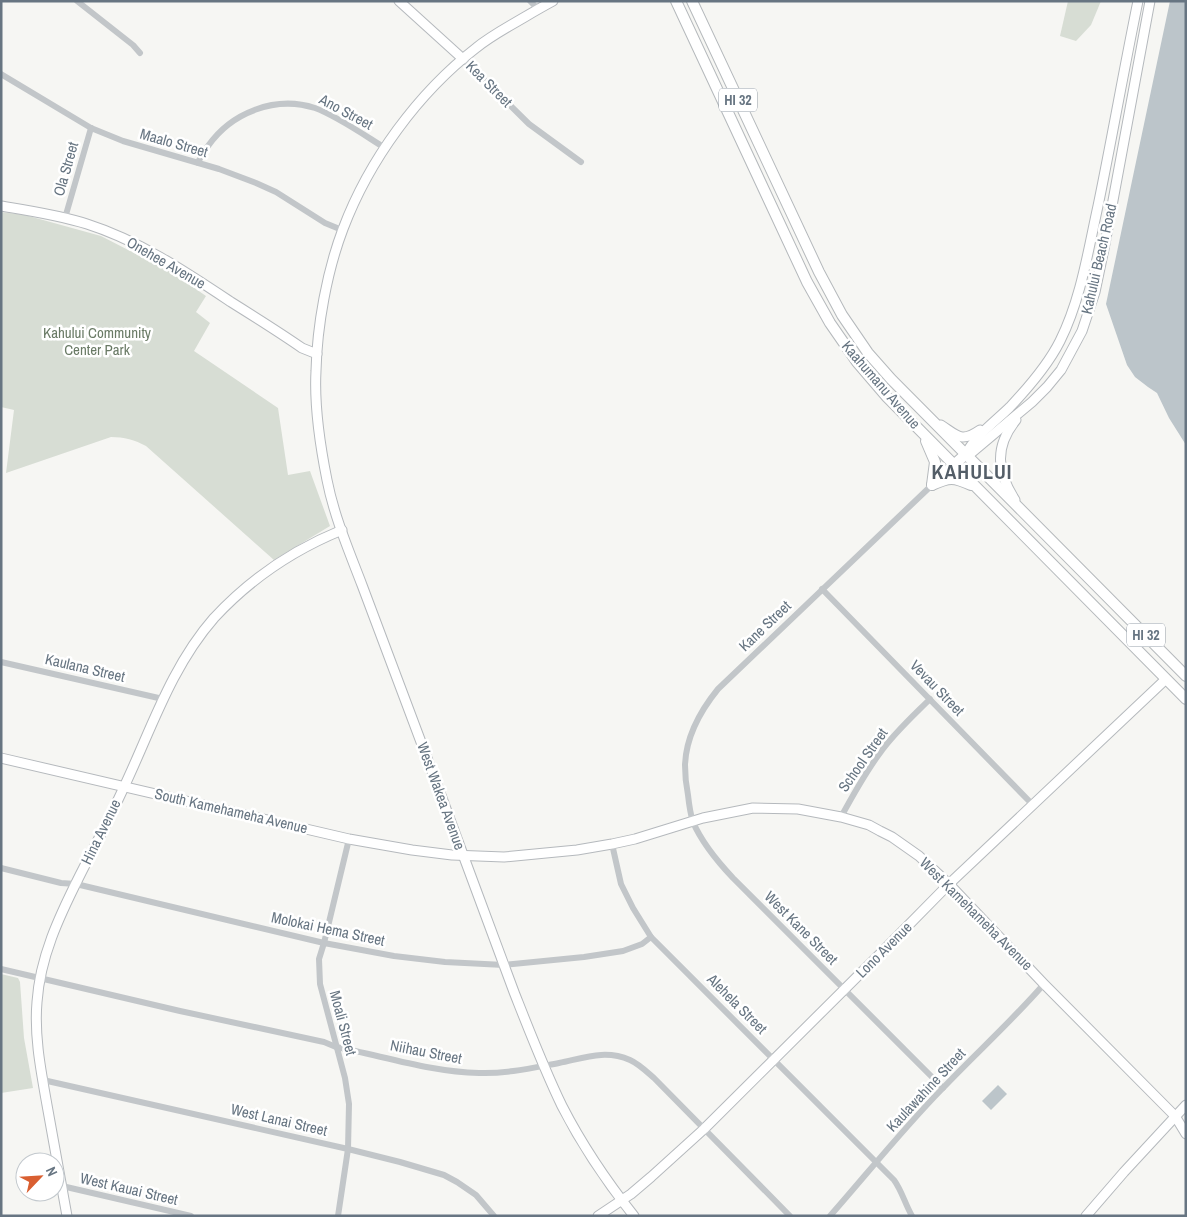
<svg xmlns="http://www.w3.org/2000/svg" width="1187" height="1217" viewBox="0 0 1187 1217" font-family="'Archivo Narrow',sans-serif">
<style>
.green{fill:#d7ddd4}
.water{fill:#bcc5ca}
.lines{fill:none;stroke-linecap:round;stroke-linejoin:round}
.secondary-casing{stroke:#b5b9bd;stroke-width:11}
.primary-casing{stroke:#b5b9bc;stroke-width:12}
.street{stroke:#c2c6c9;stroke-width:6}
.secondary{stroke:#fff;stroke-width:9}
.primary{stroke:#fff;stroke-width:10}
.labels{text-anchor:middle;stroke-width:5;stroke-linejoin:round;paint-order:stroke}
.shield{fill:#fff;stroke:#959ea8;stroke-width:1}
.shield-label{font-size:14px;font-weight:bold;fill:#677582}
.street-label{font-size:15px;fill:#677582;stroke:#fff}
.park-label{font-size:15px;fill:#697a65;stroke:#fff}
.district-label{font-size:20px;font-weight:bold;letter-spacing:1px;fill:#545e68;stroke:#fff}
</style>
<rect width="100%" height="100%" fill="#f6f6f3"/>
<g class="green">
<path d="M1068,1H1101L1091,25L1076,41L1060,36Z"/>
<path d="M1,212L25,215L101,236L171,272L206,296L196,312L210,323L194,351L278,408L288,475L310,471L330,526L274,560L146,446C135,440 124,437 111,437L6,473L14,410L1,407Z"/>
<path d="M1,974L18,978L20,982L24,1038L33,1088L1,1093Z"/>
</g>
<g class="water">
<path d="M1170,1H1186V445L1169,418L1157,393L1148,387L1135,377L1127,365L1106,304Z"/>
<path d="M998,1085L1007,1094L991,1110L982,1101Z"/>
</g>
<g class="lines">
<g class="secondary-casing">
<g id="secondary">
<path d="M399,1L463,59"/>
<path d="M553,1C538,9 525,17 511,25C499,32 487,39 476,48C418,93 369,160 343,229C327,271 317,326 316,371C314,407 320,445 327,480C334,516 349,551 362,585C388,656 416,727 442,798C466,863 490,927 514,992C529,1030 544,1069 562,1106C582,1145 607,1182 634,1216"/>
<path d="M1,206C31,211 59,215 87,224C140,241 186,272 231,302C255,317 279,332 302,348L317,354"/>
<path d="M941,425C958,436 961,443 980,430"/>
<path d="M966,454H970L1032,402L1047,387L1061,370L1082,331L1095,292L1104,249L1150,1"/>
<path d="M966,454C973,438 997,420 1010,407C1027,389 1049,363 1060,341C1081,299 1088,251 1098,206C1112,138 1124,69 1138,1"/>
<path d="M1015,500C997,472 994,447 1016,420"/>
<path d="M1,758L349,839L412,850L452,855L504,857L577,850L612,844L635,839L703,818L753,808L798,809L841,817L869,825L880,831L892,837L919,856L949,884L1044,984L1175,1116L1186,1134"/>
<path d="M67,1216C60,1179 54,1142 47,1105C41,1071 34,1036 37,1002C40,957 59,917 79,877C94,847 110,818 124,787C151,730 171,667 214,618C250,579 293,550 342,530"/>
<path d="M598,1216L631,1194L651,1177L704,1129L886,948L949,884L1166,679"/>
<path d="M1086,1216L1124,1172L1186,1105"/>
</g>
</g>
<g class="primary-casing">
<g id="primary">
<path d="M676,1L807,282L830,323L857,362L887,397L1186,699"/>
<path d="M692,1L819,272L842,315L868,353L891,379L1186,676"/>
<path d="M926,441L935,462L932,485"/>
<path d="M936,481L966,454"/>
<path d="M932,485C950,477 953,477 971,485"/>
</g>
</g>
<g class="street">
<path d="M77,1L133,45L140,53"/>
<path d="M530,1L538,9"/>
<path d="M463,59L529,124L581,162"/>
<path d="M1,74L91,128L123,141L219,169L256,183L276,192L325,223L342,230"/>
<path d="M198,163C200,157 204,152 208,146C231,113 275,95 315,108C337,116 364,135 385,148"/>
<path d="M65,218L91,128"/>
<path d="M932,485L718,689C701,710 686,737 685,765C685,775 686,785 688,795C689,804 690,813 693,822C702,843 717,861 733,878L943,1088"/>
<path d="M822,589L1033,805"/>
<path d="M1,662L163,699"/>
<path d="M841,817C853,795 865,773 880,753C894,733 913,716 930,699"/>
<path d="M612,844L621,884L633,908L651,937L894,1180C902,1191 905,1204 912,1216"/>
<path d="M1,868L61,883L76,884L324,943L394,956L445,962L504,965L584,957L623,951L642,944L651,937"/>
<path d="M1,969L180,1011L324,1042L336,1047C383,1056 431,1072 479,1073C506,1074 532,1068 559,1063C584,1058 605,1049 630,1060C639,1064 647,1072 654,1078L790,1216"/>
<path d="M43,1080L348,1149L400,1162L444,1175L457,1182L476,1195L494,1216"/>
<path d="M62,1186L191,1216"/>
<path d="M338,1216L348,1149L349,1104L345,1078L320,984L319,959L324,943L349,839"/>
<path d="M830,1216C867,1174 902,1130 941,1090C975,1054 1012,1021 1044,984"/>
</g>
<use href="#secondary" class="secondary"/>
<use href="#primary" class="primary"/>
</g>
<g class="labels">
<g class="shield">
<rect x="719" y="88.5" width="38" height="23" rx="4"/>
<rect x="1127" y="623.5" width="38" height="23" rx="4"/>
</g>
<g class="shield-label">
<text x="738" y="105">HI 32</text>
<text x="1146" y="640">HI 32</text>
</g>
<g class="street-label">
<text transform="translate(489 84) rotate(45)" y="5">Kea Street</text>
<text transform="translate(346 112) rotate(28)" y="5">Ano Street</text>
<text transform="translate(174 143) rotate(16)" y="5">Maalo Street</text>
<text transform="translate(66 169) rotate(-74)" y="5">Ola Street</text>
<text transform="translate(1099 259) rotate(-77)" y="5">Kahului Beach Road</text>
<text transform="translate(166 263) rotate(30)" y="5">Onehee Avenue</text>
<text transform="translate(881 385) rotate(49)" y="5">Kaahumanu Avenue</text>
<text transform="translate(765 626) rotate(-44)" y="5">Kane Street</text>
<text transform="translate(85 668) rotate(13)" y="5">Kaulana Street</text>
<text transform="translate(937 688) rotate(46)" y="5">Vevau Street</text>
<text transform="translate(863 760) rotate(-55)" y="5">School Street</text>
<text transform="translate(441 796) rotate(70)" y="5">West Wakea Avenue</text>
<text transform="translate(231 811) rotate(13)" y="5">South Kamehameha Avenue</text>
<text transform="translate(101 832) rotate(-64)" y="5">Hina Avenue</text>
<text transform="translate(976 914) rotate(45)" y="5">West Kamehameha Avenue</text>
<text transform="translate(801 928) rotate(45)" y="5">West Kane Street</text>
<text transform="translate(328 929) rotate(12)" y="5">Molokai Hema Street</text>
<text transform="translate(884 950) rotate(-45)" y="5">Lono Avenue</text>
<text transform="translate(737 1004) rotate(45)" y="5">Alehela Street</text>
<text transform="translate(343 1023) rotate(75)" y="5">Moali Street</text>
<text transform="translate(426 1052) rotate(11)" y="5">Niihau Street</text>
<text transform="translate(926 1090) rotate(-47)" y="5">Kaulawahine Street</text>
<text transform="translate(279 1120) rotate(13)" y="5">West Lanai Street</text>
<text transform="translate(129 1189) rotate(13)" y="5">West Kauai Street</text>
</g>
<g class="park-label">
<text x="97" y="338">Kahului Community<tspan x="97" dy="17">Center Park</tspan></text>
</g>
<g class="district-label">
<text x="972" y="479">KAHULUI</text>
</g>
</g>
<rect width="1187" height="1217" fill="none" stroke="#677582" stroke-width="5"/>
<g transform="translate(40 1177) rotate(65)"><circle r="24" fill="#ffffff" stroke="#c2c8cd"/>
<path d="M0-4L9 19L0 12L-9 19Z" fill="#d95f31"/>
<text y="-8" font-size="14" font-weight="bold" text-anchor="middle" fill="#677582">N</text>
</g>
</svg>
